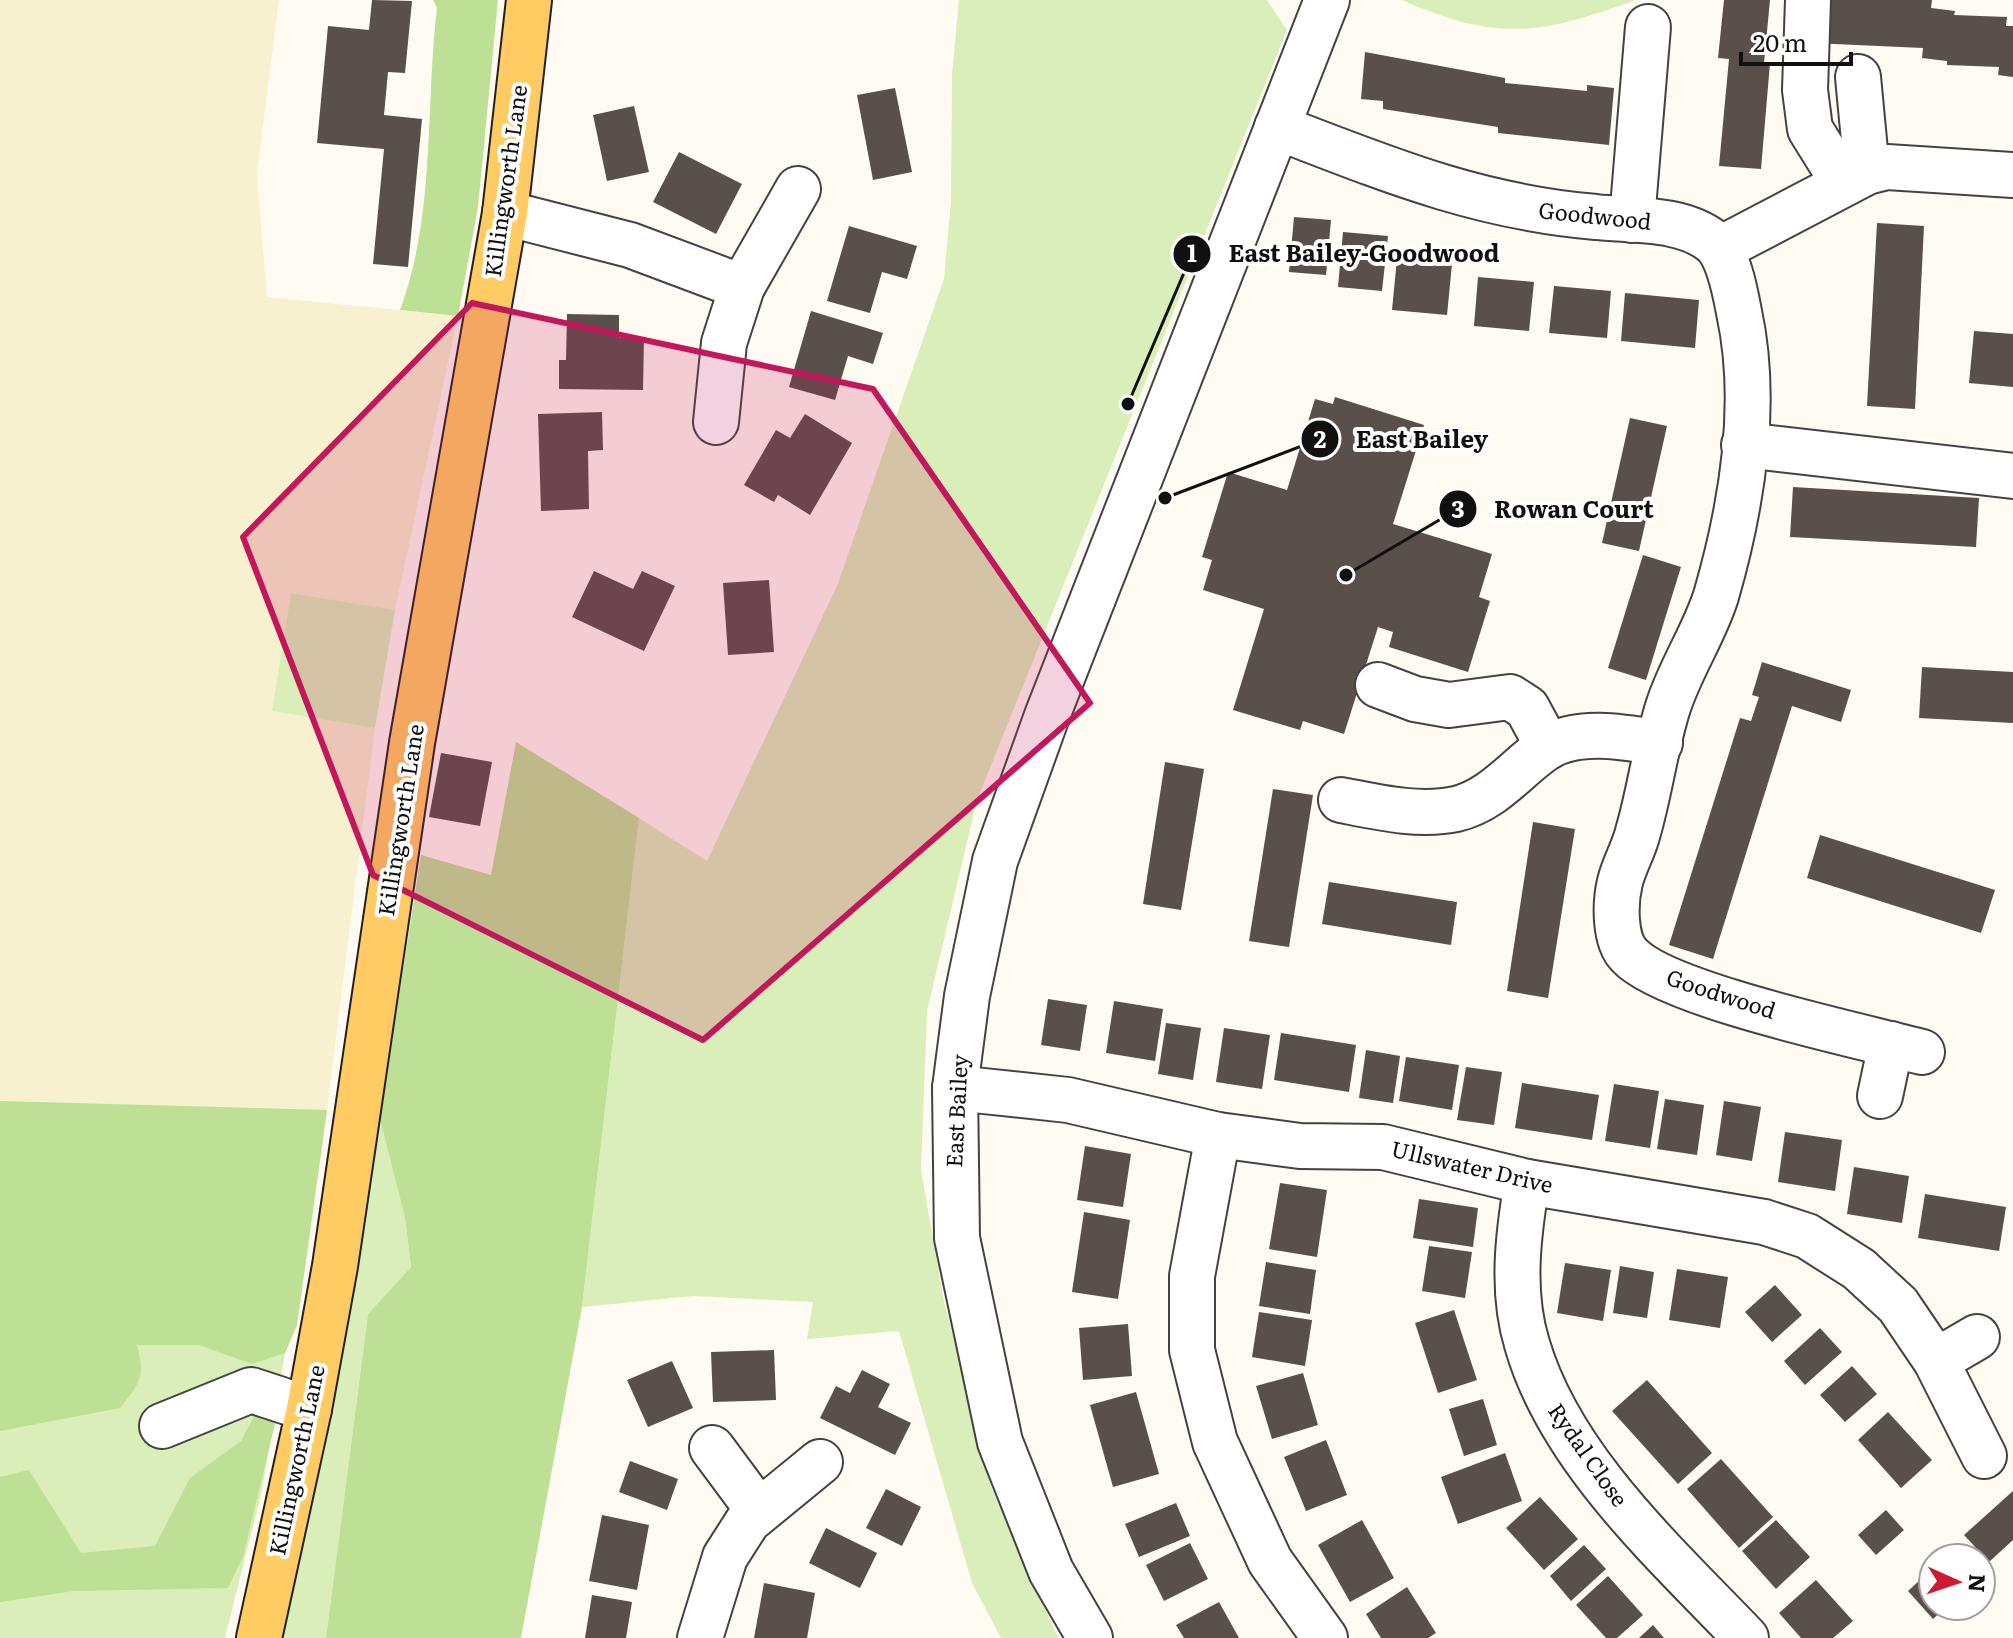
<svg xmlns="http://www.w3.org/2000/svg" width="2013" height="1638" viewBox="0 0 2013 1638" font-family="Literata,serif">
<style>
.farmland{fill:#f8f1cf}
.green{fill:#d9eeb8}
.forest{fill:#bee095}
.building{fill:#594f4b}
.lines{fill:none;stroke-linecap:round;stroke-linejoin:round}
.minor-casing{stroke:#434343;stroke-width:48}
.major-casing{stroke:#212121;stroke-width:48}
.minor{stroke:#fff;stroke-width:44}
.major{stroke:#ffcb62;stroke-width:44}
.marked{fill:#c2185b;fill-opacity:0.2;stroke:#c2185b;stroke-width:6;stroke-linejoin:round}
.labels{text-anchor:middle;stroke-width:8;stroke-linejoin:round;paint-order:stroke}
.street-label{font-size:22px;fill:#101010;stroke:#fff}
.leader{fill:none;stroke:#101010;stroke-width:3}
.callout-dot{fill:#101010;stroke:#fff;stroke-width:3}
.mark-label{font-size:24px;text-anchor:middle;font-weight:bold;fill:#fff}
.callout-label{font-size:24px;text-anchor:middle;font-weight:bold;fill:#101010;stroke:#fff;stroke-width:8;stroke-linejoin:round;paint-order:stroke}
</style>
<rect width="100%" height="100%" fill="#fffbf2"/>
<path class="farmland" d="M0,0H279L257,173L267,297L458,316L395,610L291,593L273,710L375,728L327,1110L0,1101Z"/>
<g class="green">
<path d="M959,0H1267L1287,30L977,800L927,1011L921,1170L943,1297L992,1489L1058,1638H1001L972,1583L899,1331L807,1339L813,1302L693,1296L582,1307L639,818L707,861L837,586L944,279L951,201L952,75Z"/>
<path d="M1402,0H1636C1539,35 1497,42 1402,0Z"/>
<path d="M291,593L395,610L375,728L272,711Z"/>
<path d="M0,1101L327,1110L297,1325L285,1353L262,1490L225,1638H0Z"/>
<path d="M380,1119L405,1218L411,1267L368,1314L326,1638H282Z"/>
</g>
<g class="forest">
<path d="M433,0H498L478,207L458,316L400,310C436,213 425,109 437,8Z"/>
<path d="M516,742L639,818L582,1307L521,1638H326L368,1314L411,1267L405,1218L380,1119L421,855L491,875Z"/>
<path d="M0,1101L327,1110L297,1325L285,1353L252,1364L199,1345H137C145,1376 141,1382 120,1408L0,1431Z"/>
<path d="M259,1407L275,1424L243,1557L228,1588L74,1591L0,1602V1477L29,1470L81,1553L155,1546L190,1478L241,1441Z"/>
</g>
<g class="building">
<path d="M372,0L412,1L405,73L388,72L384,115L422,119L408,267L373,264L384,149L317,143L328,26L369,30Z"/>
<path d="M1724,0H1770L1764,63H1770L1761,169L1719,166L1729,59L1718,58Z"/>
<path d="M1816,0H1932L1931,8L1955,11L1954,15L2007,17L2006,26H2013V77L1998,75L1999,67L1947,65V61L1922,58L1923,48L1812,43Z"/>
<path d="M1365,52L1505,78V83L1587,91V85L1614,88L1609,145L1498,133V127L1383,109V101L1361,99Z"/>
<path d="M895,88L912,172L873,180L857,95Z"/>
<path d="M634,106L649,172L607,181L593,115Z"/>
<path d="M679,152L742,184L716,234L653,202Z"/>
<path d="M1294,217L1331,220L1326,275L1289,272Z"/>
<path d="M1877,223L1924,226L1915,409L1867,406Z"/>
<path d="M849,226L917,246L907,279L882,272L870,313L827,301Z"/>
<path d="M1343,232L1388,236L1382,291L1338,287Z"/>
<path d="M1397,259L1452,264L1447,315L1392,310Z"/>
<path d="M1478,277L1534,282L1529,331L1474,326Z"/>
<path d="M1554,286L1611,291L1607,338L1549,333Z"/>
<path d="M1625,293L1699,300L1695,348L1621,341Z"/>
<path d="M811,311L883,333L873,364L848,356L835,400L789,387Z"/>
<path d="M567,314L619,315V338H644L643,390L559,389V360H566Z"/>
<path d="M1974,331L2013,334V387L1969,383Z"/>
<path d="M1335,397L1424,425L1393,524L1492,554L1479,597L1490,601L1468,672L1389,647L1393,632L1378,627L1344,734L1303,721L1300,730L1233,710L1264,609L1203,590L1212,560L1202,557L1228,472L1287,490L1315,399L1333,404Z"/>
<path d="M602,412L603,450L588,451L589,509L541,511L538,414Z"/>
<path d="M805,414L852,443L810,515L778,495L774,502L744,485L776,430L790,438Z"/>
<path d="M1630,418L1667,426L1639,551L1602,543Z"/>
<path d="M1793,487L1979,498L1976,547L1790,537Z"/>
<path d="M1643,555L1681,567L1646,680L1608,668Z"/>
<path d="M594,571L633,589L642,571L675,586L644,651L572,617Z"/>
<path d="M769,580L774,652L728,655L723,583Z"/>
<path d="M1762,662L1851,690L1841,722L1792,706L1713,959L1669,945L1740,718L1751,721L1759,697L1752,695Z"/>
<path d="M1922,667L2013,672V723L1919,718Z"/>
<path d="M441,753L492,762L480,826L429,817Z"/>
<path d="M1165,762L1204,769L1181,910L1143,904Z"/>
<path d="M1273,789L1313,795L1289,947L1249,941Z"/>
<path d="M1533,822L1575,829L1548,998L1507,991Z"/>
<path d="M1820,835L1995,890L1981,933L1807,878Z"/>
<path d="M1329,882L1457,902L1451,945L1322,924Z"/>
<path d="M1048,999L1087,1005L1080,1051L1041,1045Z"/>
<path d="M1114,1001L1163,1009L1155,1061L1106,1053Z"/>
<path d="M1166,1023L1201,1028L1193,1080L1158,1074Z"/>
<path d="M1224,1028L1270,1035L1262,1089L1216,1082Z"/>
<path d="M1281,1033L1356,1045L1349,1092L1274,1080Z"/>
<path d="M1366,1050L1400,1056L1393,1103L1359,1098Z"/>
<path d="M1406,1057L1459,1065L1452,1110L1399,1101Z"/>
<path d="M1466,1067L1502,1072L1494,1125L1457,1120Z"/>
<path d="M1522,1083L1599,1095L1592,1140L1515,1128Z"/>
<path d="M1614,1084L1659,1091L1650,1148L1605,1141Z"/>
<path d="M1665,1099L1704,1105L1697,1155L1657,1149Z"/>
<path d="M1724,1101L1761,1107L1752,1161L1716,1155Z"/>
<path d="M1785,1132L1842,1140L1835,1191L1778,1182Z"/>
<path d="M1085,1146L1131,1154L1123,1207L1077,1200Z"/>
<path d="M1854,1167L1909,1176L1902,1223L1847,1214Z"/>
<path d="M1280,1183L1327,1190L1317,1257L1269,1249Z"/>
<path d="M1925,1194L2006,1207L1999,1251L1918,1238Z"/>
<path d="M1419,1199L1478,1208L1473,1247L1413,1238Z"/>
<path d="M1084,1212L1130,1220L1118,1299L1072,1292Z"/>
<path d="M1429,1246L1472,1252L1465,1298L1422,1291Z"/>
<path d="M1266,1262L1316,1270L1310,1314L1259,1306Z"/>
<path d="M1565,1263L1611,1270L1603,1321L1557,1313Z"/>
<path d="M1620,1266L1654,1272L1647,1318L1613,1313Z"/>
<path d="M1677,1269L1728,1277L1720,1328L1669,1320Z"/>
<path d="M1775,1285L1802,1315L1772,1342L1745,1312Z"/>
<path d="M1454,1310L1477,1380L1438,1393L1415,1323Z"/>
<path d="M1259,1312L1312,1320L1305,1366L1252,1357Z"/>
<path d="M1128,1324L1132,1376L1083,1380L1079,1328Z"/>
<path d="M1820,1328L1842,1352L1805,1385L1784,1361Z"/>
<path d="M774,1350L776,1400L713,1402L711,1352Z"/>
<path d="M672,1361L693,1408L648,1427L627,1380Z"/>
<path d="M1852,1366L1877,1394L1845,1422L1820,1395Z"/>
<path d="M862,1370L890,1384L878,1407L911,1423L895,1455L820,1418L836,1386L850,1393Z"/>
<path d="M1303,1373L1318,1425L1272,1439L1256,1386Z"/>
<path d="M1647,1380L1712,1453L1678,1484L1612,1411Z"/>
<path d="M1136,1392L1159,1474L1113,1487L1090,1405Z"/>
<path d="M1483,1399L1497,1445L1464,1456L1449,1409Z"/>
<path d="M1888,1412L1932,1460L1901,1488L1858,1440Z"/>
<path d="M1326,1440L1347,1495L1306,1511L1284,1457Z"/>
<path d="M1505,1453L1522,1501L1458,1524L1441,1477Z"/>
<path d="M1721,1459L1773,1517L1739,1548L1687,1489Z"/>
<path d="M630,1461L678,1479L667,1510L619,1492Z"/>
<path d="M886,1489L921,1507L902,1546L866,1528Z"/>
<path d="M2013,1491V1540L1989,1562L1964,1535Z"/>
<path d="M1540,1497L1578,1539L1544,1570L1506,1528Z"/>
<path d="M1176,1503L1190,1536L1139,1557L1125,1524Z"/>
<path d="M1886,1510L1904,1530L1876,1555L1858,1535Z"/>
<path d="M602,1515L649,1525L637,1590L589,1581Z"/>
<path d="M1362,1520L1394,1578L1350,1602L1318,1545Z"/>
<path d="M1776,1520L1810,1557L1776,1589L1742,1551Z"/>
<path d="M826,1528L877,1553L860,1588L809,1563Z"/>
<path d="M1190,1543L1208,1579L1164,1601L1146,1565Z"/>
<path d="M1584,1545L1606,1569L1571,1601L1550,1576Z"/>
<path d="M1953,1549L1961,1558H1944Z"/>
<path d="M1933,1568V1606H1947L1933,1619L1908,1591Z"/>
<path d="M1608,1576L1643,1615L1617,1638H1606L1576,1605Z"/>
<path d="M1816,1580L1853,1621L1833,1638H1801L1779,1613Z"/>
<path d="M764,1583L815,1593L807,1638H754Z"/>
<path d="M1407,1587L1436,1633L1428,1638H1381L1366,1614Z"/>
<path d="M592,1595L632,1602L626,1638H585Z"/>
<path d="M1219,1602L1239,1638H1184L1176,1625Z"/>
<path d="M1653,1625L1664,1638H1639Z"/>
</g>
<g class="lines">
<g class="minor-casing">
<g id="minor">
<path d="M1808,0L1805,90L1810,129L1843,182"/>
<path d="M1858,77L1867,172"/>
<path d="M1277,127C1386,169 1477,207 1596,217C1633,221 1682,217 1713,242C1729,256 1735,291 1739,312C1759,404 1742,506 1716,596C1704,634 1680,669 1668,707C1655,748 1650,791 1638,832C1634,849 1624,865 1620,882C1615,902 1614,940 1629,955C1665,995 1862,1036 1922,1052"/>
<path d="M505,213L630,245L742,287"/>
<path d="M1632,220L1648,27"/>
<path d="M1720,249L1867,172L1887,167L2013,175"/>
<path d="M716,422L724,343L742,287L798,189"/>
<path d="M1744,445L2013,476"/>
<path d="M1378,685L1415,699L1449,705L1510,697L1527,708L1548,747"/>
<path d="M1341,800C1377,807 1419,817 1456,809C1494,800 1515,769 1546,748C1578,728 1625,737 1660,743"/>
<path d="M955,1088L1068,1100L1218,1135L1300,1146L1383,1147L1527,1182L1764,1222L1807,1236L1859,1269L1898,1305L1936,1361L1984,1456"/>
<path d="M1880,1096L1891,1044"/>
<path d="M1218,1135L1192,1276V1350L1215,1442L1270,1561L1325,1638"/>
<path d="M1527,1182C1518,1235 1511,1292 1527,1344C1560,1459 1666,1554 1746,1638"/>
<path d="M1936,1361L1977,1337"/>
<path d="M162,1426L251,1390L309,1409"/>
<path d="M712,1448L758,1510"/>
<path d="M700,1638L725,1557L748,1521L820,1462"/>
<path d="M1090,1638L1051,1571L1000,1442L957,1238L955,1088L967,996L995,861L1047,716L1327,0"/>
</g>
</g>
<g class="major-casing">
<path id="major" d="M259,1638L309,1409L335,1266L412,743L505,213L529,0"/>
</g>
<use href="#minor" class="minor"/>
<use href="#major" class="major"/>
</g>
<path class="marked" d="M472,303L873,389L1090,703L703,1040L373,875L243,537Z"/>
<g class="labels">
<g class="street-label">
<text transform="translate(506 181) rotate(-82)" y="8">Killingworth Lane</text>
<text transform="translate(1595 216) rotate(6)" y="8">Goodwood</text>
<text transform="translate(401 820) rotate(-81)" y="8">Killingworth Lane</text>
<text transform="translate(1721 994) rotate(18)" y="8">Goodwood</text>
<text transform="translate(957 1111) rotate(-87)" y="8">East Bailey</text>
<text transform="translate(1472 1167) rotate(13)" y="8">Ullswater Drive</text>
<text transform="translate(1588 1455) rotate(55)" y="8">Rydal Close</text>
<text transform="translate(297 1460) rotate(-78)" y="8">Killingworth Lane</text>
</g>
</g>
<path class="leader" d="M1128 404L1192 254M1165 498L1320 439M1346 575L1458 509"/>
<g class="callout-dot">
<circle cx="1128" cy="404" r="8"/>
<circle cx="1165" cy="498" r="8"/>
<circle cx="1346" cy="575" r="8"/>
<circle cx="1192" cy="254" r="20"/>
<circle cx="1320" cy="439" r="20"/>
<circle cx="1458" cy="509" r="20"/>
</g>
<g class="mark-label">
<text x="1192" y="262">1</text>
<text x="1320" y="448">2</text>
<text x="1458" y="518">3</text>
</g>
<g class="callout-label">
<text x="1364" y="262">East Bailey-Goodwood</text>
<text x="1422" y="448">East Bailey</text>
<text x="1574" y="518">Rowan Court</text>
</g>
<g transform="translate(1957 1582) rotate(93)"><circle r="38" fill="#ffffff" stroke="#9f9f9f" stroke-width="2"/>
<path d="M0-6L14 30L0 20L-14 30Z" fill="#cd1a33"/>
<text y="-12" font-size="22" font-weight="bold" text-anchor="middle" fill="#101010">N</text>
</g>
<path d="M1741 52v12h110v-12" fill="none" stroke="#101010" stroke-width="4"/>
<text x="1753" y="52" font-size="24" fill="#101010" stroke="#ffffff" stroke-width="6" paint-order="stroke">20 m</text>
</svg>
